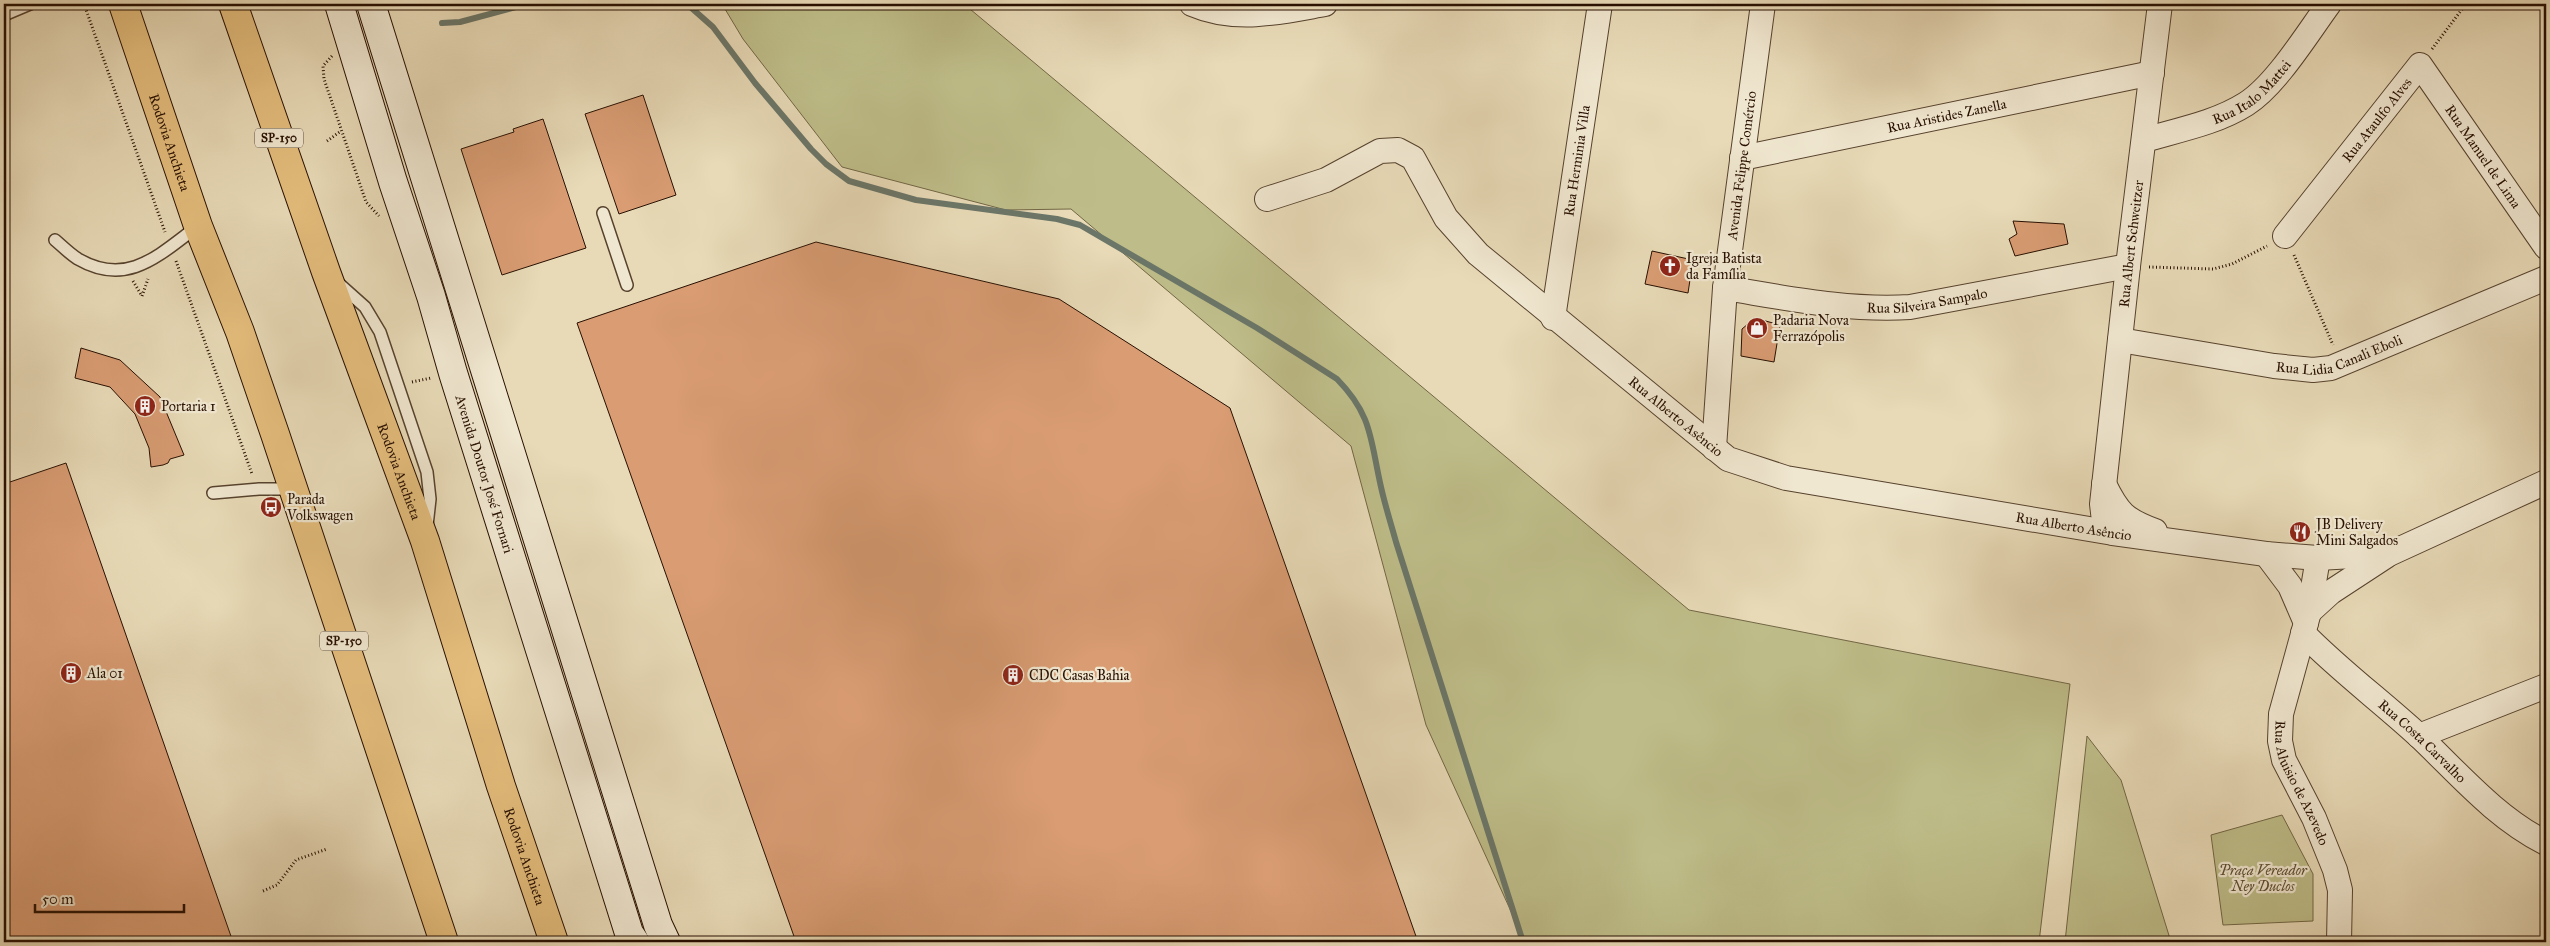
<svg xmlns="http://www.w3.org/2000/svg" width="2550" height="946" viewBox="0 0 2550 946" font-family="'IM FELL Great Primer',serif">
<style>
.green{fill:#bebd89;stroke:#726645}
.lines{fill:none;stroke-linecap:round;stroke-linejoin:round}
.stream{stroke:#6b7668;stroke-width:6}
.building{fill:#d99c73;stroke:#270f01}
.lane-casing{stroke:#57422e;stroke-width:14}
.street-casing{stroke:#57422e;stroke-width:26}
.secondary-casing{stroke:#270f01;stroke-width:30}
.highway-casing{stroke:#270f01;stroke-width:30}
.path{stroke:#270f01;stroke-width:3;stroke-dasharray:1 2.5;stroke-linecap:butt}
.lane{stroke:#f0e7d0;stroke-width:11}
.street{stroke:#f0e7d0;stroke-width:24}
.secondary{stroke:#f0e7d0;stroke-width:28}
.highway{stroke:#e4bd7c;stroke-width:28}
.labels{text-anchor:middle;stroke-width:4.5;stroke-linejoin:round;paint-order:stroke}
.shield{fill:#f0e7d0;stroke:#63503f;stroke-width:1}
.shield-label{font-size:12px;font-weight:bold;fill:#270f01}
.street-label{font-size:14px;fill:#270f01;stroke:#f0e7d0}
.poi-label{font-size:14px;fill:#270f01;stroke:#f0e7d0;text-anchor:start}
.park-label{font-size:14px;font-style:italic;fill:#5c4c31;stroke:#f0e7d0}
</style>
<rect width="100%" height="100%" fill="#e8dab7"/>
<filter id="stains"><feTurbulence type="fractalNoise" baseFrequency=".004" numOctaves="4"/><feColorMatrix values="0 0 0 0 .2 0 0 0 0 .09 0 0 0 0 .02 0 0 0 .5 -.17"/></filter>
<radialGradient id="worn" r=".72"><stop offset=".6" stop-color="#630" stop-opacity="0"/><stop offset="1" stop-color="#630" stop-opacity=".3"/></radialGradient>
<g class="green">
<path d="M722,4H964L1689,610L2070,684L2039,942H1525L1426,725L1351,446L1071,209L1006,210L842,167L743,39Z"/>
<path d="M2087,736L2121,780L2171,942H2065Z"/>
<path d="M2282,815L2313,874V921L2223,925L2211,835Z"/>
</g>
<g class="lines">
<g class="stream">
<path d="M687,4L713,27L755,83L811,149L826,164L849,181L916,200L1057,219L1080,225L1257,328L1337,379C1373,416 1370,439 1381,487C1385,505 1391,524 1396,542L1523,942"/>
<path d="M442,23L460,22L527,4"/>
</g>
</g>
<g class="building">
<path d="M643,95L676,195L619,214L585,114Z"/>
<path d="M543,119L586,248L502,275L461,149L514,132L513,129Z"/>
<path d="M2013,221L2064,224L2068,244L2015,256L2009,239L2017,234Z"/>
<path d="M816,242L1059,299L1230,408L1418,942H796L577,323Z"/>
<path d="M1652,251L1693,260L1688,293L1645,284Z"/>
<path d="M1755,318L1780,325L1774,362L1741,356L1742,329Z"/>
<path d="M81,348L120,360L160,397L184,455L170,459L168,463L163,465L151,467L149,448L135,414L110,387L75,378Z"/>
<path d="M66,463L233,942H4V484Z"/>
</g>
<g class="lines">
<g class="lane-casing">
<g id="lane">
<path d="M4,15L30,4"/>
<path d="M603,213L627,285"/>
<path d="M55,240C62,246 70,254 78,259C128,288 160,254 198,226"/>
<path d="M337,282L365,307L380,332L427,472L430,499L427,526"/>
<path d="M213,493L259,489H293"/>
</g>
</g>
<g class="street-casing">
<g id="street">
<path d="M1192,4C1236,23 1280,12 1325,4"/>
<path id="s1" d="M2144,140C2178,130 2216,123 2246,104C2276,85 2307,34 2329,4"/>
<path id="s2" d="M1742,158L2152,73"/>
<path id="s3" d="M1267,199L1326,180L1380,151L1398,150L1413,158L1446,218L1478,254L1728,459L1786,478L2113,533L2266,554L2318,558L2389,554L2546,482"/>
<path id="s4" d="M2285,236L2420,65L2546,247"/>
<path id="s5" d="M1725,288C1787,298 1848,311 1910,307L2128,266"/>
<path id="s6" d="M1553,318L1600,4"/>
<path id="s7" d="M2120,340L2274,366L2313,370L2331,368L2546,278"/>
<path id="s8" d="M1714,448L1725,288L1763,4"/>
<path d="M2104,484C2118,513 2125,520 2155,531"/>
<path id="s9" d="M2113,533L2104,521L2102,504L2128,266L2160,4"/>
<path d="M2266,554L2290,586L2306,623"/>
<path id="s10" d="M2318,558L2309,612L2281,714L2280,741L2284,760L2314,818L2335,870L2340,890L2339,942"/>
<path d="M2309,612L2331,592L2386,556"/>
<path id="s11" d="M2303,633C2339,670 2381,701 2419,736C2459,774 2496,818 2546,843"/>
<path d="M2419,736L2546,686"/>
</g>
</g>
<g class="secondary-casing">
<g id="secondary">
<path id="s12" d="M339,4L393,182L431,296L453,373L629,933L635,942"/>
<path d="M371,4L658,925L666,942"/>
</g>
</g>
<g class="highway-casing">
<g id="highway">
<path id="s13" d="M123,4L198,226L240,332L275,434L444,942"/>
<path id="s14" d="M233,4L326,272L425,541L501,786L554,942"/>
</g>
</g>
<g class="path">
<path d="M84,4L165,232"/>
<path d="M2432,49L2466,4"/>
<path d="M332,56L323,66L324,79L366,202L379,216"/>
<path d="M327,141L341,131"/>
<path d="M2294,255L2333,345"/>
<path d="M176,261L252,474"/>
<path d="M2149,267L2213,269L2232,264L2267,246"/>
<path d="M133,281L142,296"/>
<path d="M142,296L148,279"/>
<path d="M412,382L431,378"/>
<path d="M263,891L277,885L296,860L327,849"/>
</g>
<use href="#lane" class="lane"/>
<use href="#street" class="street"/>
<use href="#secondary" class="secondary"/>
<use href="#highway" class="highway"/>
</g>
<defs>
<g id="church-disc" transform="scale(1.125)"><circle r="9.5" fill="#8f2418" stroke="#f0e7d0"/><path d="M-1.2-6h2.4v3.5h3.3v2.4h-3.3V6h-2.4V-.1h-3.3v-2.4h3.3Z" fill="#fff"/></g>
<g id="shop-disc" transform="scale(1.125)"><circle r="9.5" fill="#8f2418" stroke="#f0e7d0"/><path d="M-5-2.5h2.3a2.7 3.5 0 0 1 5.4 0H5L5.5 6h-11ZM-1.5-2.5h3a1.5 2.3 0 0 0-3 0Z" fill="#fff"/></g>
<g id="building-disc" transform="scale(1.125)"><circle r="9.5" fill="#8f2418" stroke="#f0e7d0"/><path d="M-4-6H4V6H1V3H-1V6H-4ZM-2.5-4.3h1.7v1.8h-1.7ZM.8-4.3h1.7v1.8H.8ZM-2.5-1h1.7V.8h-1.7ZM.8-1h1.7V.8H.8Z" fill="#fff"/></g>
<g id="bus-disc" transform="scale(1.125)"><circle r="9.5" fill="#8f2418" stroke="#f0e7d0"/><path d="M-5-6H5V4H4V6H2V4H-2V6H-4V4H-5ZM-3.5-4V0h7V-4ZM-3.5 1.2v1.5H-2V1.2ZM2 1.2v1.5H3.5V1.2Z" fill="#fff"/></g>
<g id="restaurant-disc" transform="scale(1.125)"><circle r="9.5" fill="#8f2418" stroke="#f0e7d0"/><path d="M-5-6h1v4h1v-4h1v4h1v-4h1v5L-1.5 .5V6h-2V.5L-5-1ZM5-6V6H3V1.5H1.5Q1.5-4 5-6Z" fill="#fff"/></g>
</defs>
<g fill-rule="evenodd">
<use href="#church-disc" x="1670" y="266"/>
<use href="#shop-disc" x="1757" y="328"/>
<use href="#building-disc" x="145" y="406"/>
<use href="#bus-disc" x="271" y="507"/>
<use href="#restaurant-disc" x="2300" y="532"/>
<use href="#building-disc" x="71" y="673"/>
<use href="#building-disc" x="1013" y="675"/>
</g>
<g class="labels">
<g class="shield">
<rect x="255" y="128.5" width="48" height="19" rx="4"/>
<rect x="320" y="631.5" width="48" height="19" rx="4"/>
</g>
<g class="shield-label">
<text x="279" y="142">SP-150</text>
<text x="344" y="645">SP-150</text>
</g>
<g class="street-label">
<text dy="5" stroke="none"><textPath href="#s1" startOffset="120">Rua Italo Mattei</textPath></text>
<text dy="5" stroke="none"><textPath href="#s2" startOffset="209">Rua Aristides Zanella</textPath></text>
<text dy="5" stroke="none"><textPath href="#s4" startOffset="148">Rua Ataulfo Alves</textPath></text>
<text dy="5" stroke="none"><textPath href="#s13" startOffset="146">Rodovia Anchieta</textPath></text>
<text dy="5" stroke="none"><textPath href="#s4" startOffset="329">Rua Manuel de Lima</textPath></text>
<text dy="5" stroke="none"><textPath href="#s6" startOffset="159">Rua Herminia Villa</textPath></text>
<text dy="5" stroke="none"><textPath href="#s8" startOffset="284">Avenida Felippe Comércio</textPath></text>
<text dy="5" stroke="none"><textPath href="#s9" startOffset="294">Rua Albert Schweitzer</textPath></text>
<text dy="5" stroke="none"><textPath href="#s5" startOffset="204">Rua Silveira Sampalo</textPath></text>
<text dy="5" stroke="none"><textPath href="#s7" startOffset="224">Rua Lidia Canali Eboli</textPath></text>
<text dy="5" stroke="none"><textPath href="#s3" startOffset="531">Rua Alberto Asêncio</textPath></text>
<text dy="5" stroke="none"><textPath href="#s14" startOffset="496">Rodovia Anchieta</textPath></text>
<text dy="5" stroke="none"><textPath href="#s12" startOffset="492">Avenida Doutor José Fornari</textPath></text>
<text dy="5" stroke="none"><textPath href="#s3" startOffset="951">Rua Alberto Asêncio</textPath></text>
<text dy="5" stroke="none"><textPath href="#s11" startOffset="161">Rua Costa Carvalho</textPath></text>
<text dy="5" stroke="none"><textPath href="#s10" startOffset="234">Rua Aluisio de Azevedo</textPath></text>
<text dy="5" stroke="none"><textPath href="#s14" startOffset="901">Rodovia Anchieta</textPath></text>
</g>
<g class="poi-label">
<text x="1686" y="263">Igreja Batista<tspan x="1686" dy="16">da Família</tspan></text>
<text x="1773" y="325">Padaria Nova<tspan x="1773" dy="16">Ferrazópolis</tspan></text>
<text x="161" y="411">Portaria 1</text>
<text x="287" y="504">Parada<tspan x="287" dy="16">Volkswagen</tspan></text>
<text x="2316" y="529">JB Delivery<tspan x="2316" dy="16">Mini Salgados</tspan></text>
<text x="87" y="678">Ala 01</text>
<text x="1029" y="680">CDC Casas Bahia</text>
</g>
<g class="park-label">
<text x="2263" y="875">Praça Vereador<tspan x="2263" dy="16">Ney Duclos</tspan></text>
</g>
</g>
<rect width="2550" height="946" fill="none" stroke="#e8dab7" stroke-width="20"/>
<rect x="5" y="5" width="2540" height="936" fill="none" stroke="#270f01" stroke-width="2.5"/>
<rect x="10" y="10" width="2530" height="926" fill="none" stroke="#270f01"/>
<path d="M35 904v8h149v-8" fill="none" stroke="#270f01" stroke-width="2.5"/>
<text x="42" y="904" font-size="15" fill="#270f01" stroke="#f0e7d0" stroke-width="4" paint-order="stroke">50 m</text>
<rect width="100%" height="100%" filter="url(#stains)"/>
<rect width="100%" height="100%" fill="url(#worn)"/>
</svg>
